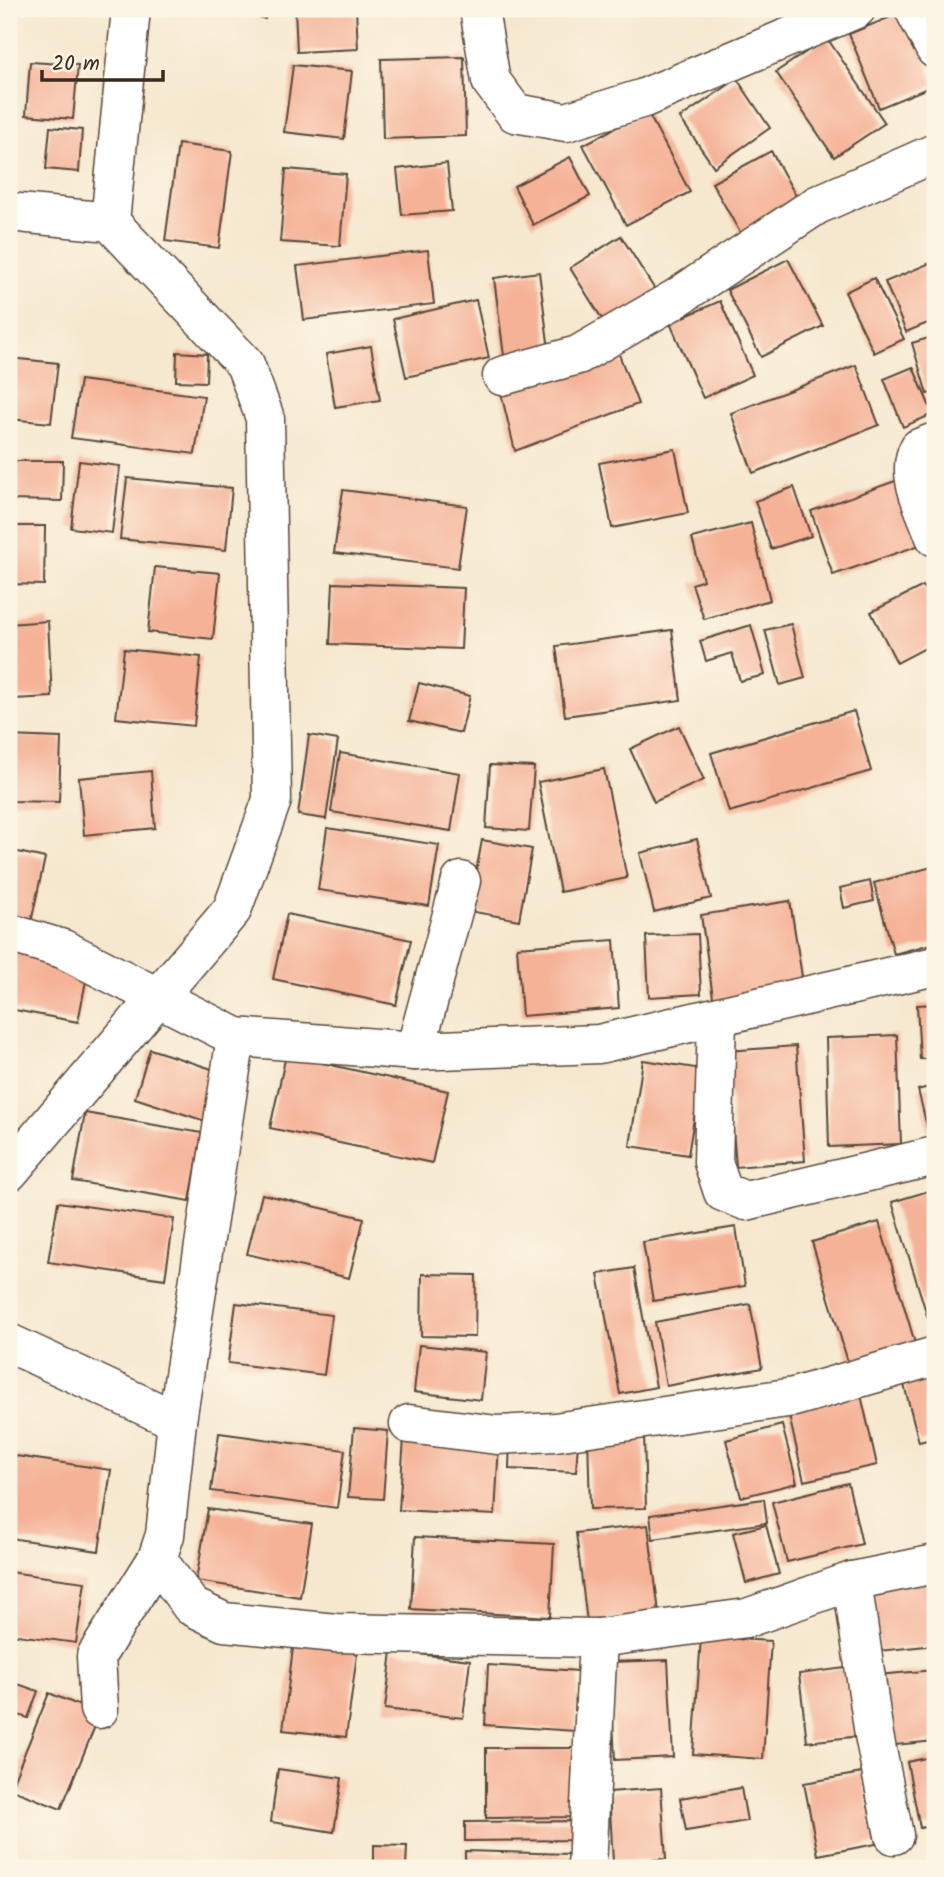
<svg xmlns="http://www.w3.org/2000/svg" width="944" height="1877" viewBox="0 0 944 1877" font-family="Kalam,sans-serif">
<style>
.building{fill:#f5b297}
.lines{fill:none;stroke-linecap:round;stroke-linejoin:round}
.street-casing{stroke:#574639;stroke-width:41}
.street{stroke:#fff;stroke-width:38}
</style>
<rect width="100%" height="100%" fill="#fcf5e5"/>
<filter id="ink" filterUnits="userSpaceOnUse"><feTurbulence type="fractalNoise" baseFrequency=".0143" numOctaves="2"/><feDisplacementMap in="SourceGraphic" scale="14" xChannelSelector="R" yChannelSelector="G"/><feConvolveMatrix kernelMatrix="1 2 1 2 8 2 1 2 1" color-interpolation-filters="sRGB"/></filter>
<filter id="wash" filterUnits="userSpaceOnUse"><feTurbulence type="fractalNoise" baseFrequency=".00686" numOctaves="4" result="noise"/><feDisplacementMap in="SourceGraphic" scale="28" xChannelSelector="R" yChannelSelector="G"/><feGaussianBlur stdDeviation="1.57" result="paint"/><feColorMatrix in="noise" values="0 0 0 0 0 0 0 0 0 0 0 0 0 0 0 0 0 1.4 0 .05"/><feComposite in="paint" operator="in"/></filter>
<g filter="url(#wash)">
<rect width="100%" height="100%" fill="#f6e8cf"/>
<g id="blocks">
<g class="building">
<path d="M235,9H268L265,19Z"/>
<path d="M295,9H356L358,49L297,52Z"/>
<path d="M905,11L935,85L879,108L849,34Z"/>
<path d="M827,38L885,123L834,157L776,72Z"/>
<path d="M464,57L466,136L383,139L381,59Z"/>
<path d="M30,62L78,65L73,119L26,115Z"/>
<path d="M293,65L352,71L344,139L284,132Z"/>
<path d="M737,79L770,128L714,167L680,118Z"/>
<path d="M647,111L690,192L626,225L583,145Z"/>
<path d="M50,127L82,130L79,172L46,169Z"/>
<path d="M178,144L232,151L219,248L165,241Z"/>
<path d="M771,151L801,205L743,238L712,183Z"/>
<path d="M570,157L590,196L533,225L514,186Z"/>
<path d="M447,163L452,211L402,215L397,169Z"/>
<path d="M286,169L346,174L340,246L280,242Z"/>
<path d="M621,236L657,293L606,325L570,268Z"/>
<path d="M428,250L434,304L304,320L297,266Z"/>
<path d="M788,259L823,326L761,357L727,290Z"/>
<path d="M930,263L935,276V320L906,332L885,282Z"/>
<path d="M539,272L549,350L504,356L494,278Z"/>
<path d="M874,278L904,339L874,353L845,292Z"/>
<path d="M476,300L489,358L406,377L393,319Z"/>
<path d="M720,301L753,375L703,398L670,323Z"/>
<path d="M935,336V392L927,394L912,343Z"/>
<path d="M371,346L380,400L335,407L326,354Z"/>
<path d="M617,349L638,404L515,451L499,385Z"/>
<path d="M177,352L207,354L206,382L176,381Z"/>
<path d="M9,358L58,363L51,423L9,419Z"/>
<path d="M856,365L879,425L753,473L731,413Z"/>
<path d="M913,367L933,414L903,427L884,379Z"/>
<path d="M80,380L204,396L195,454L71,438Z"/>
<path d="M675,449L688,513L612,528L599,463Z"/>
<path d="M9,461H63L62,501L9,500Z"/>
<path d="M79,461L120,466L112,533L71,528Z"/>
<path d="M127,478L232,488L226,550L120,539Z"/>
<path d="M898,480L920,545L833,575L811,511Z"/>
<path d="M794,487L811,536L771,549L755,501Z"/>
<path d="M343,490L467,506L458,568L334,553Z"/>
<path d="M751,523L770,600L704,619L692,584L703,580L692,538Z"/>
<path d="M9,526H45L44,585L9,584Z"/>
<path d="M155,567L220,573L213,639L148,632Z"/>
<path d="M333,583L464,588L461,649L330,644Z"/>
<path d="M923,586L935,609V643L897,663L871,612Z"/>
<path d="M48,621L52,697L13,699L9,624Z"/>
<path d="M791,624L805,678L780,685L765,630Z"/>
<path d="M751,625L765,675L740,681L732,653L706,661L700,641Z"/>
<path d="M672,630L681,700L565,716L556,646Z"/>
<path d="M124,649L201,657L194,726L116,718Z"/>
<path d="M419,683L470,696L461,733L409,721Z"/>
<path d="M854,711L871,771L729,812L711,753Z"/>
<path d="M679,726L704,780L654,802L630,749Z"/>
<path d="M309,735L338,740L326,819L298,815Z"/>
<path d="M9,736L61,738L59,802L9,801Z"/>
<path d="M340,753L460,773L451,831L331,812Z"/>
<path d="M490,765L534,767L529,831L486,828Z"/>
<path d="M604,769L627,878L560,892L538,782Z"/>
<path d="M151,771L155,828L84,835L79,778Z"/>
<path d="M327,828L439,845L429,906L318,890Z"/>
<path d="M697,839L711,898L654,912L640,853Z"/>
<path d="M482,840L532,849L519,920L469,911Z"/>
<path d="M9,850L45,858L31,922L9,917Z"/>
<path d="M935,866V943L894,954L874,883Z"/>
<path d="M870,881L874,901L844,908L840,888Z"/>
<path d="M790,901L804,989L714,1004L701,915Z"/>
<path d="M287,914L411,940L396,1005L273,979Z"/>
<path d="M698,934L701,994L649,997L646,936Z"/>
<path d="M614,940L619,1008L522,1016L517,947Z"/>
<path d="M9,950L89,965L78,1022L9,1009Z"/>
<path d="M935,1004V1059H920L917,1005Z"/>
<path d="M897,1035L901,1144L829,1147L826,1038Z"/>
<path d="M796,1046L805,1161L736,1167L727,1051Z"/>
<path d="M150,1049L221,1072L205,1121L135,1098Z"/>
<path d="M286,1055L448,1091L432,1163L270,1128Z"/>
<path d="M643,1060L702,1069L688,1155L630,1146Z"/>
<path d="M935,1085V1147H932L918,1090Z"/>
<path d="M85,1113L202,1133L190,1201L73,1181Z"/>
<path d="M935,1189V1341L892,1202Z"/>
<path d="M262,1194L364,1218L349,1278L247,1254Z"/>
<path d="M58,1202L174,1219L165,1279L48,1262Z"/>
<path d="M879,1222L915,1343L848,1362L812,1242Z"/>
<path d="M736,1227L745,1286L653,1301L643,1242Z"/>
<path d="M634,1268L656,1387L620,1394L598,1274Z"/>
<path d="M422,1274L476,1275L475,1337L421,1336Z"/>
<path d="M236,1303L332,1315L324,1375L228,1363Z"/>
<path d="M750,1304L762,1368L666,1386L655,1322Z"/>
<path d="M419,1345L486,1352L481,1400L414,1392Z"/>
<path d="M935,1368V1438L919,1442L902,1377Z"/>
<path d="M861,1395L877,1465L804,1481L788,1411Z"/>
<path d="M782,1425L797,1483L741,1497L726,1440Z"/>
<path d="M354,1428L388,1431L383,1499L348,1497Z"/>
<path d="M219,1433L345,1450L337,1508L211,1491Z"/>
<path d="M644,1434L646,1508L590,1509L588,1435Z"/>
<path d="M404,1438L499,1443L495,1515L399,1510Z"/>
<path d="M510,1439L578,1442L576,1472L509,1469Z"/>
<path d="M9,1455L111,1470L99,1551L9,1538Z"/>
<path d="M848,1483L862,1544L787,1562L772,1502Z"/>
<path d="M764,1499L767,1523L653,1539L650,1515Z"/>
<path d="M208,1509L312,1524L300,1597L196,1581Z"/>
<path d="M648,1525L659,1613L587,1622L576,1533Z"/>
<path d="M766,1525L779,1574L746,1583L733,1533Z"/>
<path d="M415,1537L554,1544L550,1617L411,1609Z"/>
<path d="M9,1572L85,1582L76,1643L9,1634Z"/>
<path d="M935,1574V1645L879,1651L872,1581Z"/>
<path d="M701,1637L771,1641L763,1759L693,1754Z"/>
<path d="M294,1639L358,1647L346,1737L283,1730Z"/>
<path d="M392,1651L470,1660L463,1718L385,1709Z"/>
<path d="M668,1660L673,1757L615,1760L610,1662Z"/>
<path d="M488,1665L579,1671L575,1731L485,1725Z"/>
<path d="M852,1667L860,1736L807,1742L799,1674Z"/>
<path d="M935,1670V1741L885,1746L877,1675Z"/>
<path d="M9,1681L38,1691L28,1718L9,1712Z"/>
<path d="M49,1693L100,1714L61,1809L10,1789Z"/>
<path d="M486,1748H574V1817L486,1818Z"/>
<path d="M935,1756V1825L920,1828L907,1762Z"/>
<path d="M278,1769L342,1778L334,1832L271,1822Z"/>
<path d="M862,1773L876,1844L818,1855L804,1783Z"/>
<path d="M661,1788L666,1859L613,1862L609,1792Z"/>
<path d="M741,1788L747,1821L686,1831L680,1798Z"/>
<path d="M576,1821L577,1840L465,1841V1822Z"/>
<path d="M374,1845L407,1846L406,1868H374Z"/>
<path d="M465,1851L570,1854V1868H465Z"/>
</g>
</g>
</g>
<g filter="url(#ink)">
<use href="#blocks" fill-opacity="0" stroke="#574639" stroke-width="2"/>
<g class="lines">
<g class="street-casing">
<g id="street">
<path d="M479,9L491,81L515,113L566,122L644,98L856,9"/>
<path d="M914,9L935,49"/>
<path d="M9,212L110,222L245,364L265,418L272,800L232,910L9,1172"/>
<path d="M110,222L131,9"/>
<path d="M502,376L578,355L675,299L817,205L935,153"/>
<path d="M935,442L919,448C904,475 926,510 935,537"/>
<path d="M9,933L63,949L236,1037L415,1051L599,1044L935,966"/>
<path d="M717,1018L713,1162L723,1192L746,1201L935,1156"/>
<path d="M415,1051L461,881"/>
<path d="M9,1343L177,1421"/>
<path d="M409,1424L497,1435L555,1432L794,1397L935,1356"/>
<path d="M157,1559L191,1606L224,1622L336,1633L598,1638L747,1618L852,1581L935,1564"/>
<path d="M852,1581L874,1735L894,1835"/>
<path d="M99,1709L96,1656L157,1559L165,1535L177,1421L236,1037"/>
<path d="M587,1868L598,1638"/>
</g>
</g>
<use href="#street" class="street"/>
</g>
</g>
<rect width="944" height="1877" fill="none" stroke="#fcf5e5" stroke-width="35"/>
<path d="M42 70v10h121v-10" fill="none" stroke="#3b2a1e" stroke-width="3.5"/>
<text x="52" y="70" font-size="21" fill="#3b2a1e" stroke="#fcf5e5" stroke-width="5" paint-order="stroke">20 m</text>
</svg>
